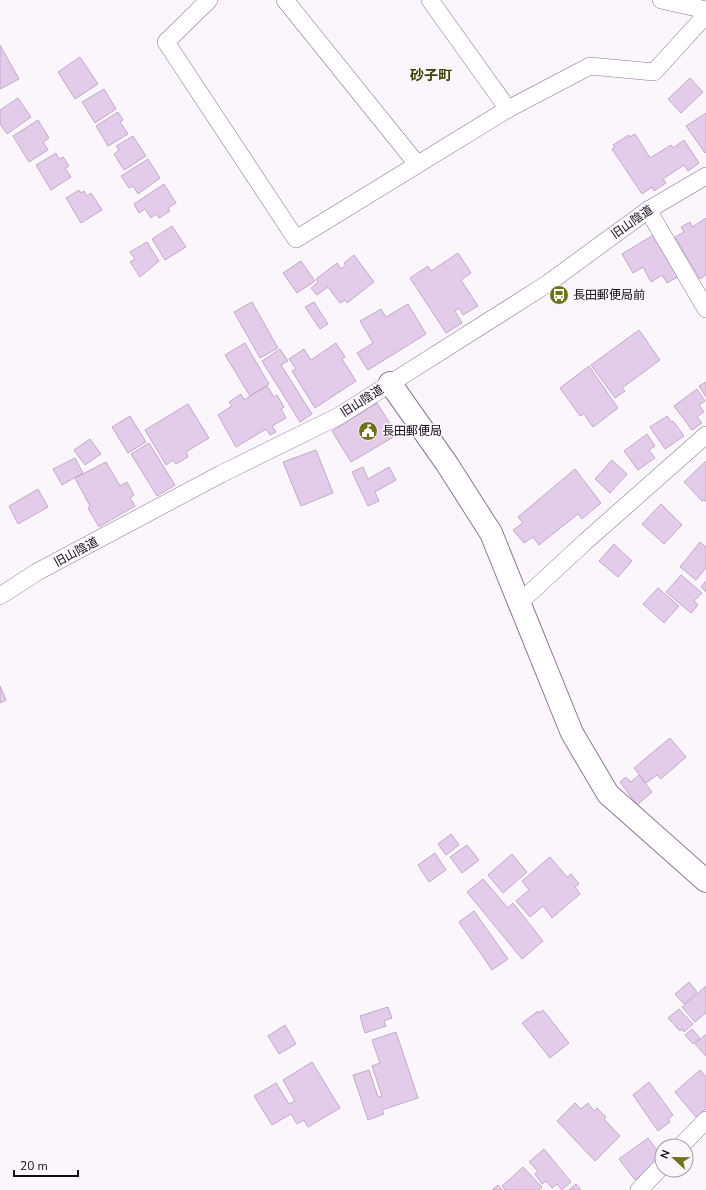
<svg xmlns="http://www.w3.org/2000/svg" width="706" height="1190" viewBox="0 0 706 1190" font-family="'Nunito Sans','Noto Sans JP',sans-serif">
<style>
.building{fill:#e3cbea;stroke:#c2abc9}
.lines{fill:none;stroke-linecap:round;stroke-linejoin:round}
.street-casing{stroke:#8c7693;stroke-width:18}
.secondary-casing{stroke:#8c7693;stroke-width:24}
.street{stroke:#fff;stroke-width:17}
.secondary{stroke:#fff;stroke-width:22}
.labels{text-anchor:middle;stroke-width:3;stroke-linejoin:round;paint-order:stroke}
.street-label{font-size:12px;fill:#130b15;stroke:#fbf6fc}
.poi-label{font-size:12px;fill:#130b15;stroke:#fbf6fc;text-anchor:start}
.quarter-label{font-size:14px;font-weight:bold;fill:#3e4000;stroke:#fbf6fc}
</style>
<rect width="100%" height="100%" fill="#fbf6fc"/>
<g class="building">
<path d="M0,45L19,79L0,89Z"/>
<path d="M80,57L98,84L75,99L58,72Z"/>
<path d="M690,78L703,92L681,113L668,99Z"/>
<path d="M104,89L116,109L95,123L82,102Z"/>
<path d="M18,98L31,117L7,134L0,124V110Z"/>
<path d="M118,112L123,120L120,122L128,134L108,146L96,126Z"/>
<path d="M706,113V152L705,153L686,126Z"/>
<path d="M38,120L49,138L43,142L48,150L29,162L13,136Z"/>
<path d="M635,134L650,158L671,145L673,148L684,140L699,163L688,171L684,165L663,179L666,183L654,191L652,187L642,194L612,149L615,147L613,145L629,135L630,137Z"/>
<path d="M133,136L146,156L124,170L114,154L119,150L116,146Z"/>
<path d="M56,153L59,159L63,157L69,166L65,168L71,177L51,190L36,165Z"/>
<path d="M148,159L160,178L138,194L133,186L129,188L121,176Z"/>
<path d="M164,184L176,203L168,208L170,211L159,218L156,214L151,218L145,209L139,213L134,204Z"/>
<path d="M79,190L81,193L84,191L87,196L91,193L102,210L81,223L66,198Z"/>
<path d="M706,218V275L700,279L675,237L684,232L681,227L690,222L692,227Z"/>
<path d="M172,226L186,247L165,260L152,239Z"/>
<path d="M655,234L679,276L667,283L662,275L651,282L643,267L633,273L622,254Z"/>
<path d="M147,242L159,261L140,277L130,262L135,259L130,252Z"/>
<path d="M458,253L471,273L461,280L478,306L463,315L459,308L455,311L462,323L446,333L410,278L428,266L431,271Z"/>
<path d="M354,255L374,282L347,303L345,300L340,303L328,287L317,295L311,288L318,282L316,279L337,263L341,269L346,265L344,263Z"/>
<path d="M301,261L315,281L297,293L283,273Z"/>
<path d="M252,302L278,348L260,358L234,312Z"/>
<path d="M314,302L328,324L320,329L305,307Z"/>
<path d="M408,304L426,334L368,370L357,353L373,343L360,321L381,309L386,317Z"/>
<path d="M639,330L660,360L622,388L625,391L615,398L591,365Z"/>
<path d="M245,343L269,384L250,396L225,355Z"/>
<path d="M336,343L345,357L342,359L356,381L315,408L292,371L296,369L289,359L304,349L311,360Z"/>
<path d="M280,349L288,361L281,365L312,414L300,422L262,361Z"/>
<path d="M589,366L618,408L593,427L584,414L580,416L560,388Z"/>
<path d="M706,382V397L699,386Z"/>
<path d="M267,386L274,397L277,395L284,407L281,409L286,418L272,426L276,432L270,435L266,429L236,447L218,415L232,406L229,402L241,394L244,400Z"/>
<path d="M697,389L705,401L699,405L704,412L697,417L702,423L692,430L674,406Z"/>
<path d="M377,403L397,435L351,462L332,431Z"/>
<path d="M188,404L209,438L186,452L188,457L176,464L173,460L166,465L145,430Z"/>
<path d="M130,416L146,442L128,453L112,427Z"/>
<path d="M667,416L671,422L673,421L684,436L665,449L650,427Z"/>
<path d="M647,434L655,446L649,450L655,458L638,470L624,451Z"/>
<path d="M90,439L101,454L85,465L74,450Z"/>
<path d="M149,443L175,485L157,496L131,454Z"/>
<path d="M316,450L333,493L301,506L283,462Z"/>
<path d="M75,458L83,473L62,485L53,469Z"/>
<path d="M612,460L627,474L610,493L595,479Z"/>
<path d="M706,461V502L704,500L702,501L684,482Z"/>
<path d="M106,462L120,486L127,482L134,495L130,498L135,506L99,527L88,508L90,506L75,478Z"/>
<path d="M363,467L368,479L389,467L396,480L375,492L379,501L368,506L352,472Z"/>
<path d="M575,469L601,503L582,519L578,514L539,545L533,537L524,543L513,530L523,523L518,517Z"/>
<path d="M38,489L48,507L18,524L9,506Z"/>
<path d="M661,504L682,525L664,544L642,524Z"/>
<path d="M700,542L706,547V568L696,580L680,567Z"/>
<path d="M614,544L632,561L618,577L599,561Z"/>
<path d="M681,575L702,593L694,601L698,605L691,613L666,592Z"/>
<path d="M706,581V592L701,587Z"/>
<path d="M658,588L679,606L664,623L643,604Z"/>
<path d="M0,686L6,700L0,703Z"/>
<path d="M670,738L686,757L661,779L657,775L646,783L634,768Z"/>
<path d="M639,775L652,792L637,805L620,782L626,777L631,782Z"/>
<path d="M451,834L459,845L446,855L438,844Z"/>
<path d="M467,845L479,860L462,873L450,857Z"/>
<path d="M435,853L446,870L429,882L418,865Z"/>
<path d="M512,854L527,872L503,893L488,875Z"/>
<path d="M550,857L567,877L571,874L579,884L575,887L580,894L552,918L543,906L530,917L516,901L529,890L522,881Z"/>
<path d="M483,879L508,908L513,903L543,941L522,959L467,892Z"/>
<path d="M474,911L508,959L492,970L459,922Z"/>
<path d="M689,982L697,992L684,1004L675,994Z"/>
<path d="M706,986V1013L695,1022L682,1007Z"/>
<path d="M388,1007L392,1018L384,1021L386,1026L365,1033L360,1016Z"/>
<path d="M679,1009L693,1024L684,1032L682,1029L680,1031L668,1018Z"/>
<path d="M543,1010L569,1043L550,1058L522,1023L538,1011L539,1013Z"/>
<path d="M285,1025L296,1044L279,1054L268,1036Z"/>
<path d="M692,1029L700,1038L693,1044L685,1035Z"/>
<path d="M396,1032L418,1098L382,1110L384,1114L368,1120L353,1075L369,1070L378,1097L382,1096L372,1066L380,1063L372,1040Z"/>
<path d="M706,1034V1056L695,1044Z"/>
<path d="M312,1062L340,1108L308,1127L304,1120L297,1124L291,1114L272,1125L254,1096L276,1083L289,1104L295,1101L283,1080Z"/>
<path d="M700,1070L706,1077V1109L696,1117L675,1092Z"/>
<path d="M649,1082L673,1115L668,1119L670,1122L658,1131L633,1095Z"/>
<path d="M575,1103L581,1109L588,1103L594,1111L597,1108L606,1117L604,1119L620,1136L595,1161L557,1121Z"/>
<path d="M648,1138L662,1157V1160L635,1180L619,1159Z"/>
<path d="M544,1149L571,1182L562,1190L557,1184L552,1188L546,1181L542,1184L535,1174L538,1171L529,1162Z"/>
<path d="M523,1167L542,1187L539,1190H505L502,1186Z"/>
<path d="M576,1184L581,1190H569Z"/>
<path d="M498,1185L502,1190H492Z"/>
</g>
<g class="lines">
<g class="street-casing">
<g id="street">
<path d="M209,0L166,42L296,239L508,109L590,66L654,72L706,15"/>
<path d="M285,0L417,164"/>
<path d="M430,0L508,109"/>
<path d="M661,0L706,10"/>
<path d="M648,210L706,309"/>
<path d="M0,596L37,572L221,474L339,416L547,284L648,210L706,176"/>
<path d="M518,604L585,542L706,435"/>
<path d="M681,1146L706,1120"/>
<path d="M639,1190L662,1166"/>
</g>
</g>
<g class="secondary-casing">
<path id="secondary" d="M390,383L447,464L491,533L572,733L608,794L706,881"/>
</g>
<use href="#street" class="street"/>
<use href="#secondary" class="secondary"/>
</g>
<defs>
<g id="bus-disc" transform="scale(1)"><circle r="9.5" fill="#6f7218" stroke="#fbf6fc"/><path d="M-5-6H5V4H4V6H2V4H-2V6H-4V4H-5ZM-3.5-4V0h7V-4ZM-3.5 1.2v1.5H-2V1.2ZM2 1.2v1.5H3.5V1.2Z" fill="#fff"/></g>
<g id="civic-disc" transform="scale(1)"><circle r="9.5" fill="#6f7218" stroke="#fbf6fc"/><path d="M-.6-6.5H3V-4.5H.6V-3L4-1V1h2V6H-6V1h2V-1L-.6-3ZM-1.2 2.5V6h2.4V2.5Z" fill="#fff"/></g>
</defs>
<g fill-rule="evenodd">
<use href="#bus-disc" x="559" y="295"/>
<use href="#civic-disc" x="368" y="431"/>
</g>
<g class="labels">
<g class="street-label">
<text transform="translate(632 222) rotate(-35)" y="4">旧山陰道</text>
<text transform="translate(362 401) rotate(-32)" y="4">旧山陰道</text>
<text transform="translate(76 552) rotate(-28)" y="4">旧山陰道</text>
</g>
<g class="poi-label">
<text x="573" y="299">長田郵便局前</text>
<text x="382" y="435">長田郵便局</text>
</g>
<g class="quarter-label">
<text x="431" y="80">砂子町</text>
</g>
</g>
<g transform="translate(674 1158) rotate(292)"><circle r="19" fill="#fbf6fc" stroke="#9e98a0"/>
<path d="M0-3L7 15L0 10L-7 15Z" fill="#6f7218"/>
<text y="-6" font-size="11" font-weight="bold" text-anchor="middle" fill="#130b15">N</text>
</g>
<path d="M14 1170v6h64v-6" fill="none" stroke="#130b15" stroke-width="2"/>
<text x="20" y="1170" font-size="12" fill="#130b15" stroke="#fbf6fc" stroke-width="3" paint-order="stroke">20 m</text>
</svg>
